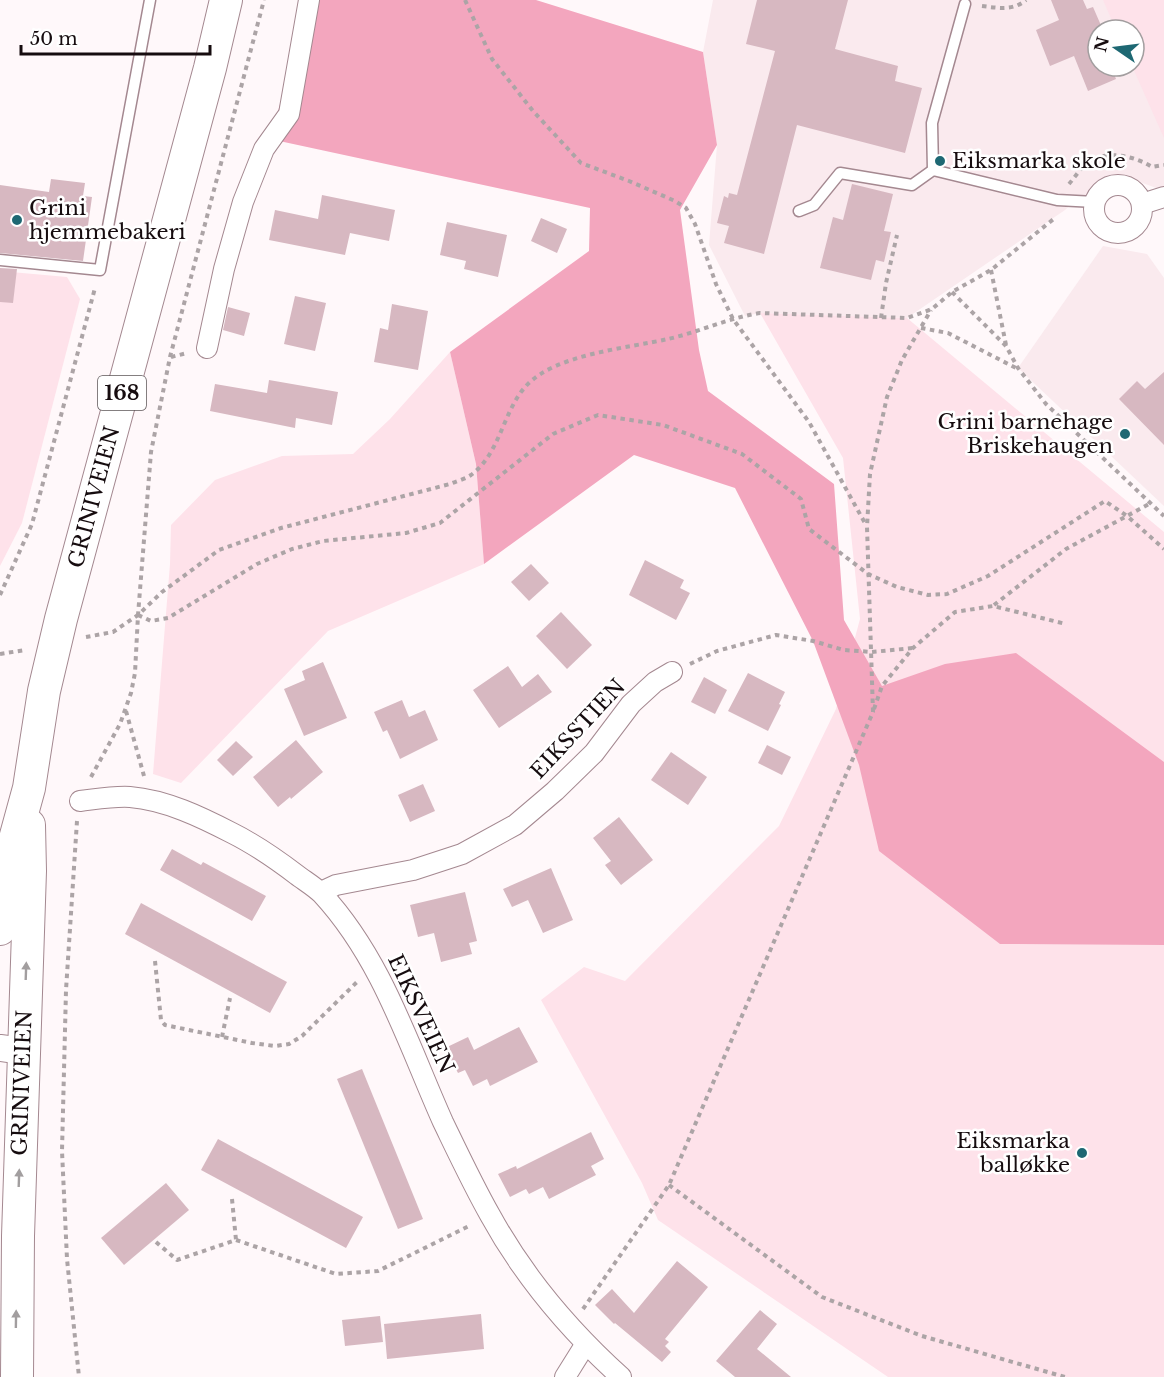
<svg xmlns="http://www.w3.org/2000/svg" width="1164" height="1377" viewBox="0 0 1164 1377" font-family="'Libre Baskerville',serif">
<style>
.built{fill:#faeaee;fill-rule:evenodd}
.green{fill:#fee2ea}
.forest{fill:#f3a6be}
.building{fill:#d7b8c1}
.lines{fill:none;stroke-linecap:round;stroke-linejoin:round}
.service-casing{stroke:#a48890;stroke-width:13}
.minor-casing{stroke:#a48890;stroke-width:22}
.tertiary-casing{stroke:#a48890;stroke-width:28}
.primary-casing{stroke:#a48890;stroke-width:34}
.path{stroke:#aca4a6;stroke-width:4;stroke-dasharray:4.5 4.5;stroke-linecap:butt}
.service{stroke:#fff;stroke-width:10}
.minor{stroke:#fff;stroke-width:20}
.tertiary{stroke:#fff;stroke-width:26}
.primary{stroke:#fff;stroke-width:32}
.oneway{fill:#a29e9f}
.poi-dot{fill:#1e6873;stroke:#fff;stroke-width:2}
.labels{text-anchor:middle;stroke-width:5;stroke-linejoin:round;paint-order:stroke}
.shield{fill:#fff;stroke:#5c5557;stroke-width:1.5}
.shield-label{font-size:20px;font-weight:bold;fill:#160c0f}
.poi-label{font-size:21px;fill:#160c0f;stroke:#fff;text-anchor:start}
.street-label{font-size:21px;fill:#160c0f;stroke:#fff}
</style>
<rect width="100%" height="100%" fill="#fff8fa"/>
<g class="built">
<path d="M713,0H1164V188L1159,189L1129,178H1111L1100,183L1087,196L1081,195L1065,210L907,318L760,313L745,316L709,245L717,145L703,52ZM1098,30H1134V66H1098Z"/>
<path d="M1103,246L1147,254L1164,278V506L1018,368Z"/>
</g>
<g class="green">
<path d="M1103,0H1164V138L1132,66H1134V30H1116Z"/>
<path d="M0,271L67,277L80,299L22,523L0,566Z"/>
<path d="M760,313L907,318L1164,532V1377H888L658,1220L642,1183L541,1000L584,967L625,981L779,826L836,709L860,619L843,458Z"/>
<path d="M450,352L476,464L484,564L328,631L181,783L153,774L170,564L171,525L215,480L282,456L353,454L390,419Z"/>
</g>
<path class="forest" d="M310,0H536L703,52L717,145L680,210L699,350L708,391L834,484L844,620L882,686L945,664L1016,653L1164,762V945L1000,944L879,851L859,765L813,641L735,488L634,455L484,564L476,464L450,352L589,251L590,208L270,139Z"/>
<g class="building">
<path d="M757,0H848L835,49L898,66L895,81L922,88L905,153L797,125L764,254L724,243L729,226L717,223L724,196L728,198L729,193L737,195L775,51L746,44Z"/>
<path d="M1051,0H1083L1087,9L1093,7L1103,30H1096L1098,35V66H1111L1116,79L1088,91L1074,56L1050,66L1036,30L1059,20Z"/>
<path d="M51,179L85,183L83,196L92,197L83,261L0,253V185L49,192Z"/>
<path d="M852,184L893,194L884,231L891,232L884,262L876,260L871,280L820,268L833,217L843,220Z"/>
<path d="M322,195L395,210L389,241L350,233L345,255L269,240L275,210L318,219Z"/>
<path d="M541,218L567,229L557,253L531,241Z"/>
<path d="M447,222L507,235L498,277L464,269L466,261L440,255Z"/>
<path d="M0,268L17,269L13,303L0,302Z"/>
<path d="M295,296L326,303L315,351L284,344Z"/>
<path d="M392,304L428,311L418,370L374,362L380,328L388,330Z"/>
<path d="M228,307L250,313L244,336L223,330Z"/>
<path d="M1164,372V445L1119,399L1137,381L1145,389Z"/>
<path d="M269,380L338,392L332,425L296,418L295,428L210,411L215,384L267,393Z"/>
<path d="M645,560L684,580L680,588L690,593L676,620L629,595Z"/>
<path d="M531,564L549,583L529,601L511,582Z"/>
<path d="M561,612L592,645L567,669L536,636Z"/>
<path d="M323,662L347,718L304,736L284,689L305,680L302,671Z"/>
<path d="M508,666L522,687L538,674L552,692L499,728L473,690Z"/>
<path d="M748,673L785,692L779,704L781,705L768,731L728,711Z"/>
<path d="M704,677L727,690L715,714L691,702Z"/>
<path d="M402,700L409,717L425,710L438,740L400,759L387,730L383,732L374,712Z"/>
<path d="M296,740L323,772L291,799L290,797L278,807L253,777Z"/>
<path d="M236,741L253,757L233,776L217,760Z"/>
<path d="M767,745L791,757L782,775L758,763Z"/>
<path d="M671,752L707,777L688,805L651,780Z"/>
<path d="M423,784L435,811L410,822L398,795Z"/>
<path d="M619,817L653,860L621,885L605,865L611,861L593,838Z"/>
<path d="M172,849L201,865L203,862L266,896L252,921L160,870Z"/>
<path d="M551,868L573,920L543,933L528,900L512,907L503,889Z"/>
<path d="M465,892L477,941L469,943L472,954L441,962L434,933L418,937L410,905Z"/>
<path d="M141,903L287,982L270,1013L125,934Z"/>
<path d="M519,1027L538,1062L490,1086L487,1079L473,1086L465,1070L458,1073L445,1048L468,1037L474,1050Z"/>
<path d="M362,1069L423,1219L398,1229L337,1079Z"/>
<path d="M591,1132L604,1159L591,1166L596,1175L549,1199L543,1187L529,1194L526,1189L510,1197L498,1174L516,1166L517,1169Z"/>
<path d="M218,1139L363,1217L346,1248L201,1170Z"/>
<path d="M166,1183L189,1210L124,1265L101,1238Z"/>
<path d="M677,1261L708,1287L665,1339L669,1342L665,1346L671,1352L662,1362L615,1323L614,1324L595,1305L612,1289L634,1313Z"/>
<path d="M760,1310L777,1324L757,1349L791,1377H735L716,1361Z"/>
<path d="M481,1314L484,1349L387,1359L384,1324Z"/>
<path d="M380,1316L383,1342L345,1346L342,1320Z"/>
</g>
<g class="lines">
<g class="service-casing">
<g id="service">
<path d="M933,170L932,123L965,4"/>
<path d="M799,211L814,205L840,173L912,185L933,170L1057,200L1095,202"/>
<path d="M0,260L100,270L150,0"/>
</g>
</g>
<g class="minor-casing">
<g id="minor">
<circle cx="1118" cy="209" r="24"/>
<path d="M1142,204L1164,197"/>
<path d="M207,348L224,269L243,202L264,149L289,114L309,0"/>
<path d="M80,801C97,799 114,796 130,797C166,800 201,817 232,833C256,845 276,859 297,875C305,881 315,887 322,894C382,959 408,1044 443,1122C458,1153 473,1185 490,1215C524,1277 569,1330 621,1377"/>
<path d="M321,892L336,885L413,870L462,854L515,825L555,791L594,753L631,704L655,682L672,672"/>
<path d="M565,1377L585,1345"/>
</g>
</g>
<g class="tertiary-casing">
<path id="tertiary" d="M0,1048L23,1051"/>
</g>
<g class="primary-casing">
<g id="primary">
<path d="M0,929L6,872L29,788L44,691L61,619L210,68L226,0"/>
<path d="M17,1377L18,1236L30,871L29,825"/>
</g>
</g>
<g class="path">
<path d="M465,0L492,59L533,111L581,163L629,181L675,201L686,208L695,224L716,284L733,319L809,422L866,525"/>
<path d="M982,6C998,8 1013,11 1026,0"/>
<path d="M1069,184C1076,176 1082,165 1092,160C1110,150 1136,157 1152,167L1164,165"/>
<path d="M991,270L1006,345"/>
<path d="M952,292L1006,346L1018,368L1046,404L1164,516"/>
<path d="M881,318L886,283L897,235"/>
<path d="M921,328L948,333L1016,368"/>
<path d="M171,357L187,353"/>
<path d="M0,595L32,524L95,288"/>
<path d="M994,605L1066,549L1149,504"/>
<path d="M138,615L151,621L168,618L257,564L292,549L323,541L406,533L440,523L553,434L598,415L663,425L742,454L801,499L809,529L868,574L897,587L928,595L947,594L988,576L1105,501L1127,516L1164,549"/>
<path d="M86,637L113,632L138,615L162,592L219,550L281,528L450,484C457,481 465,479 471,475C500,454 503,411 526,386C555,354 628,348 668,339C699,332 728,318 760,313L907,318L932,309L952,292L991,270L1056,217"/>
<path d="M0,654L25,650"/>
<path d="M690,664L717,651L776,635L813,641L844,650L872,652L913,648"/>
<path d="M874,709L882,686L913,648L955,612L993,606L1066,624"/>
<path d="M126,711L144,776"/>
<path d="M91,777L120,724L131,693L135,673L138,615L151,452L170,357L264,0"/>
<path d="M77,821L66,990L62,1151L67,1259L79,1377"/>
<path d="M155,961L161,1020L165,1025L252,1043L275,1046L289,1044L302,1036L357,982"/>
<path d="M222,1037L230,998"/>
<path d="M669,1185L822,1297L922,1336L1065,1377"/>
<path d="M232,1199L236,1240"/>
<path d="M156,1242L177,1260L236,1240L336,1274L378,1271L471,1225"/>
<path d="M583,1309L669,1185L873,712L867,527L870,474L887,397L902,360L931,310"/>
</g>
<use href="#service" class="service"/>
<use href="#minor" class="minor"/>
<use href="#tertiary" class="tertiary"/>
<use href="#primary" class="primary"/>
</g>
<defs><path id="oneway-solid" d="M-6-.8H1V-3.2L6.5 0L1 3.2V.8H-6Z" transform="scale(1.5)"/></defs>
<g class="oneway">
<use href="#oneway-solid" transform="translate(26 971) rotate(-88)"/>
<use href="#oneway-solid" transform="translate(19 1178) rotate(-88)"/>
<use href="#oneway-solid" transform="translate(16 1319) rotate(-89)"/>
</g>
<g class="poi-dot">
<circle cx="940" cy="161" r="6"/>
<circle cx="17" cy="220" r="6"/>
<circle cx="1125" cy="434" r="6"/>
<circle cx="1082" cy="1153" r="6"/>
</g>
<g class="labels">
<rect class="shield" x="98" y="376" width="48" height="34" rx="4.5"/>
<g class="shield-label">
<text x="122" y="400">168</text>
</g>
<g class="poi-label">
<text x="952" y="168">Eiksmarka skole</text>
<text x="29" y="215">Grini<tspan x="29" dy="24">hjemmebakeri</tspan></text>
<text x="1113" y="429" text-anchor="end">Grini barnehage<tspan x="1113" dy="24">Briskehaugen</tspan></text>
<text x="1070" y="1148" text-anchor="end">Eiksmarka<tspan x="1070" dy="24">balløkke</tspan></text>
</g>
<g class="street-label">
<text transform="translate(94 497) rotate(-75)" y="7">GRINIVEIEN</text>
<text transform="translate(578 729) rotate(-47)" y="7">EIKSSTIEN</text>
<text transform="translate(421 1014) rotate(65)" y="7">EIKSVEIEN</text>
<text transform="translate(22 1083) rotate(-88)" y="7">GRINIVEIEN</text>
</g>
</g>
<g transform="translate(1116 48) rotate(284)"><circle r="28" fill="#ffffff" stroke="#a29e9f" stroke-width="1.5"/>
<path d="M0-4.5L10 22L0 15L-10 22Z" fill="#1e6873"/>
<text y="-9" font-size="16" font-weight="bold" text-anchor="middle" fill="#160c0f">N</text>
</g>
<path d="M21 45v9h189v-9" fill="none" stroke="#160c0f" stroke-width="3"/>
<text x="30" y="45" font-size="18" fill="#160c0f" stroke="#ffffff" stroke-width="4.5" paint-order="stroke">50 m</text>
</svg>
